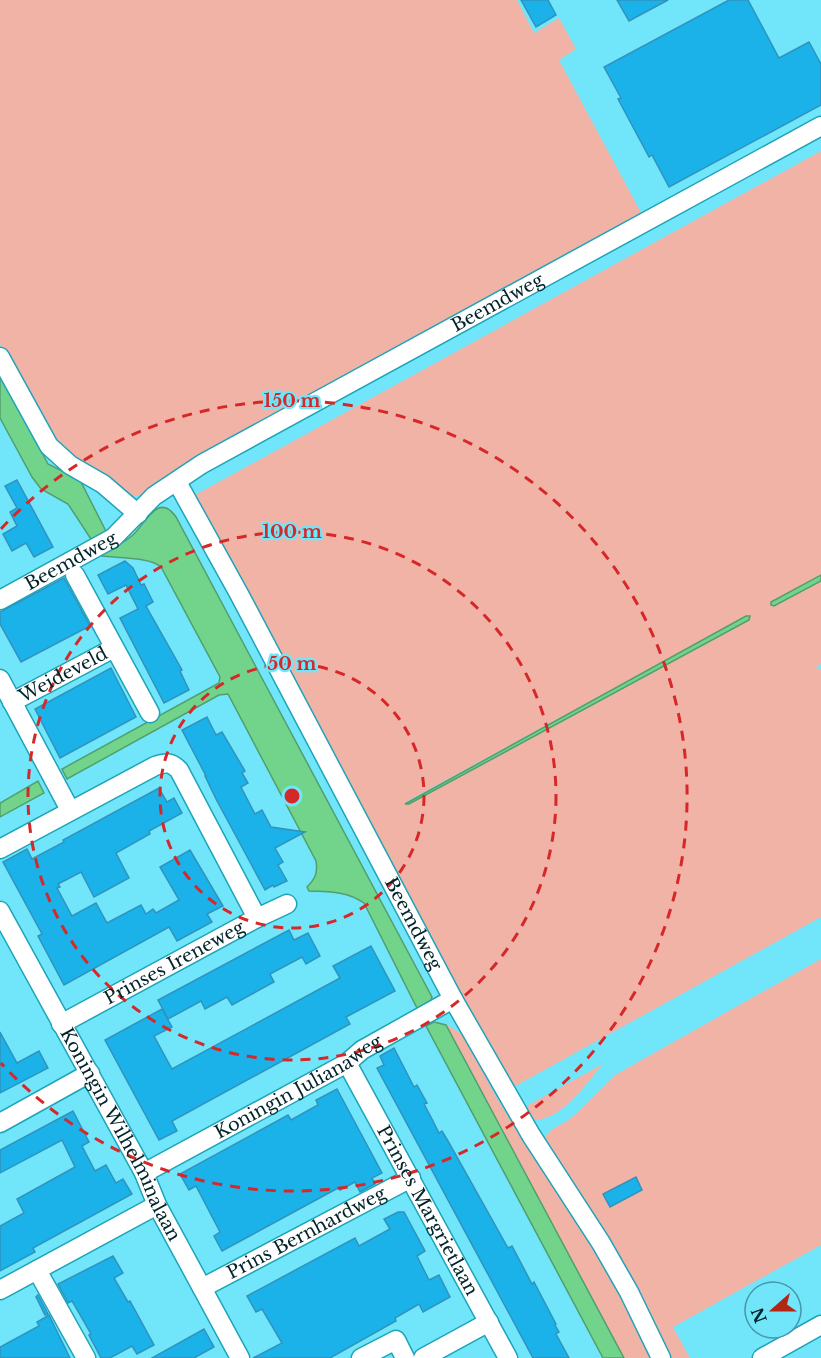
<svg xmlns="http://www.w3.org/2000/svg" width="821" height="1358" viewBox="0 0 821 1358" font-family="'Libre Baskerville',serif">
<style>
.green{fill:#f2b3a7;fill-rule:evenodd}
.water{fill:#72d48b;stroke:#509f6e;stroke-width:1.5}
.building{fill:#1bb1e9;stroke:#3093bd;stroke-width:1.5}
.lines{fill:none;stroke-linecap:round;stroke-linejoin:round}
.minor-casing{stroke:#1ea4b8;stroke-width:21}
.minor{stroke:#fff;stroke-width:18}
.ring{fill:none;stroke:#d62828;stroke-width:3;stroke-dasharray:10 8}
.labels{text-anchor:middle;stroke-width:4.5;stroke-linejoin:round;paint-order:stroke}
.street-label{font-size:18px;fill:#00242a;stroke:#71e6fa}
.centre{fill:#d62828;stroke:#71e6fa;stroke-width:3}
.ring-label{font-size:18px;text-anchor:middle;font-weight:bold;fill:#d62828;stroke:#71e6fa;stroke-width:4.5;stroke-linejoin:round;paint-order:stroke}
</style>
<rect width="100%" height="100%" fill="#71e6fa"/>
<g class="green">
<path d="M0,0H517L534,33L559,18L576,49L559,60L645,220L144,494L132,497L60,457L0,344Z"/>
<path d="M821,151V575L771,602L774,606L821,581V664L817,666L819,670L821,669V917L510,1089L186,500ZM748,615L749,620L409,804L406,802Z"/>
<path d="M821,959V1245L673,1327L690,1358H664L543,1139L551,1130L567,1121L579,1111L615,1075Z"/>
<path d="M446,1025C469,1033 476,1058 486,1078C517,1138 563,1189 597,1246C619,1282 634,1320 651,1358H624Z"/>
<path d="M603,1064C584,1086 559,1125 527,1120L521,1109Z"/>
</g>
<g class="water">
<path d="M0,374L48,464L80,480L114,547C122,543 128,540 134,534C146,522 159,492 176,517L432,997L430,1003L419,1012L364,903C347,891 329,892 309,891L307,887C315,879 318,873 316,861L228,694L219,695L67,779L62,769L219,683L220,677L161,567C151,557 117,558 102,556L68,504L41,489L32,477L0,418Z"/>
<path d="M821,575V581L774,606L771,605V602Z"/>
<path d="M746,616H750L749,620L409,804H405Z"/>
<path d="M38,781L44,793L0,817V803Z"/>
<path d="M434,1022L446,1025L624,1358H603L426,1026Z"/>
</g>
<g class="building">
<path d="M521,0H548L556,15L536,27Z"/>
<path d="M617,0H668L629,21Z"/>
<path d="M729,0H748L779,58L809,42L821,64V105L669,187L652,155L649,157L618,99L621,98L604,67Z"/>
<path d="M17,480L53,547L34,557L26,543L12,551L3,534L17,526L10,512L17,508L5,486Z"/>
<path d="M125,561L133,568L141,585L144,584L153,602L146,606L182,670L180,671L189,690L164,703L120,618L138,609L126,585L108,594L98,575Z"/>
<path d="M64,578L90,626L21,662L0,624V612Z"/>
<path d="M111,668L136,717L60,758L35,709Z"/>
<path d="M207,717L216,735L222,732L245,771L242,773L248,783L241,787L255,814L262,810L271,827L305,832L275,848L283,862L278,865L287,881L274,887L273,885L265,890L216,799L205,776H206L182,730Z"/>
<path d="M159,788L167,802L174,798L182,813L149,831L150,834L116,853L129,878L94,897L81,872L58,884L60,887L57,888L72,916L96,903L107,923L141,905L146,914L153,909L156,913L179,900L160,867L190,850L223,906L207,914L212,922L177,941L169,927L64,985L38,936L42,934L3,862L27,849L32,859L64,842L63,840Z"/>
<path d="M289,930L294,940L308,933L320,956L306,964L302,957L270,974L274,982L232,1005L227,997L205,1009L201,1001L168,1019L158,1000Z"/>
<path d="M371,946L395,991L346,1017L350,1024L172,1121L177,1131L159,1140L105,1040L162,1009L172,1027L154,1036L172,1069L340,978L333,966Z"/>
<path d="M0,1032L17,1063L39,1051L48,1068L0,1093Z"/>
<path d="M394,1048L414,1087L417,1085L427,1103L424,1104L432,1119L439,1133L442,1131L448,1141L508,1248L512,1246L532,1284L534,1282L556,1324L555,1325L559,1332L556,1334L569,1358H533L377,1068L384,1065L380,1056Z"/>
<path d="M337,1089L382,1173L372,1178L375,1184L360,1192L355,1182L340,1190L338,1188L222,1251L214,1236L220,1232L196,1186L189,1190L180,1174L288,1115L291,1120L318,1105L316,1100Z"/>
<path d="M73,1111L89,1142L82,1146L95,1171L106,1165L116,1183L123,1179L132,1194L33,1248L35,1252L0,1271V1226L24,1213L17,1199L75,1167L62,1140L0,1173V1150Z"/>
<path d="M636,1177L642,1190L610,1207L603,1194Z"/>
<path d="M398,1212H404L425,1251L417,1256L429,1280L439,1275L450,1297L423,1312L419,1304L395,1318L396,1321L330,1358H253L282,1343L262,1309L256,1312L247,1296L355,1238L359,1246L390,1229L384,1219Z"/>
<path d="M113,1256L123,1273L114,1278L128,1302L130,1301L154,1345L137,1354L132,1346L110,1358H101L89,1335L91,1334L72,1301L68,1303L58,1284Z"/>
<path d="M38,1295L48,1314L45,1315L36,1297Z"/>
<path d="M49,1315L70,1358H0V1347L39,1326L37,1322Z"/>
<path d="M204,1329L214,1347L194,1358H152Z"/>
</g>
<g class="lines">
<g class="minor-casing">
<g id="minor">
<path d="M0,357L49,446L70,465L103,484L138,514"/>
<path id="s1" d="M177,482L238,592L453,999L531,1135L601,1243L629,1292L661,1358"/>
<path d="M75,575L150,713"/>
<path id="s2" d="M0,600L113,538L154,496L202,464L821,126"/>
<path d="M0,679L70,810"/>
<path id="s3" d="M12,702L114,648"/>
<path d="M0,849L155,766C166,762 171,762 179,770L257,918"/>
<path id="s4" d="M0,911L144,1173L157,1205L240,1358"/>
<path id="s5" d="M61,1024L257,918L287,904"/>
<path id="s6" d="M347,1063L508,1358"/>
<path d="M0,1123L90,1073"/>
<path id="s7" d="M144,1173L347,1063L362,1050L453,999"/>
<path d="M37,1270L86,1358"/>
<path id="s8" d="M202,1288L411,1178"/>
<path d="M0,1290L157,1205"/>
<path d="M361,1358L396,1340L405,1358"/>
<path d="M423,1358L489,1322"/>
<path d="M762,1358L821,1325"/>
</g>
</g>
<use href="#minor" class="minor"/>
</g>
<g class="ring">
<circle cx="292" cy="796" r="132"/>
<circle cx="292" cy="796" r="264"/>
<path d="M1 529A395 395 0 1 1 1 1063"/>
</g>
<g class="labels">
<g class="street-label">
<text dy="6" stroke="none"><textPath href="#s2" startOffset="582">Beemdweg</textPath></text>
<text dy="6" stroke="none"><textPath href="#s2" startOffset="81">Beemdweg</textPath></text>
<text dy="6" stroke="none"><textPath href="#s3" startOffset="58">Weideveld</textPath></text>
<text dy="6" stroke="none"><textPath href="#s1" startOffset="501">Beemdweg</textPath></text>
<text dy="6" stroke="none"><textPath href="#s5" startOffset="129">Prinses Ireneweg</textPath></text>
<text dy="6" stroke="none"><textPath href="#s7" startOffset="177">Koningin Julianaweg</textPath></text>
<text dy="6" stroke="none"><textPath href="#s4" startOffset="254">Koningin Wilhelminalaan</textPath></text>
<text dy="6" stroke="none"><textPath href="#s6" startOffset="168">Prinses Margrietlaan</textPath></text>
<text dy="6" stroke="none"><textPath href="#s8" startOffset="118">Prins Bernhardweg</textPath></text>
</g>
</g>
<circle cx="292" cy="796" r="9" class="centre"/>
<g class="ring-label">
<text x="292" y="407">150 m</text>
<text x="292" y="538">100 m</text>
<text x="292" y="670">50 m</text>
</g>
<g transform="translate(773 1310) rotate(249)"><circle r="28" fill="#71e6fa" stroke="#4498a7" stroke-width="1.5"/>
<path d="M0-4.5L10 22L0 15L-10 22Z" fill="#b32515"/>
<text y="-9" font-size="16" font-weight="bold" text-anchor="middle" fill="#00242a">N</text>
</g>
</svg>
